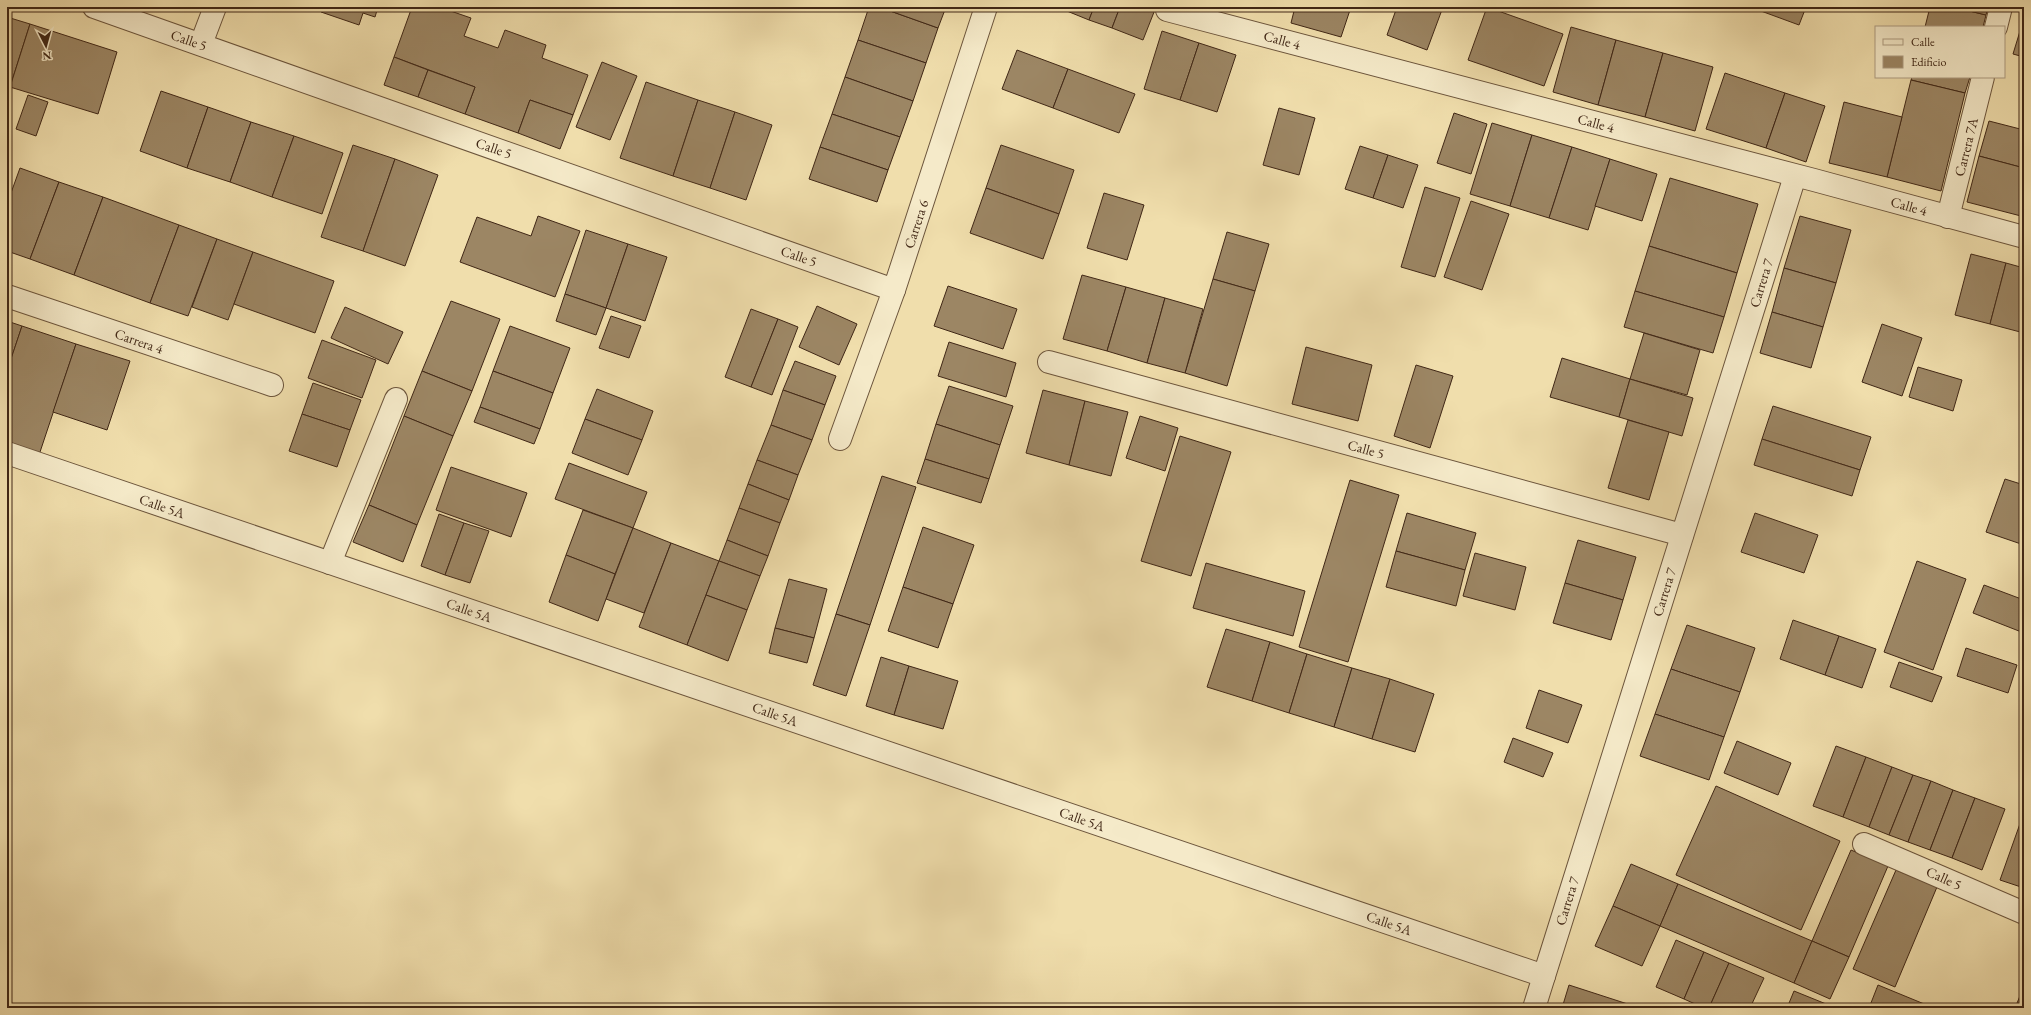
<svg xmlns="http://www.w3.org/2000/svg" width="2031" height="1015" viewBox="0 0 2031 1015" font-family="'EB Garamond',serif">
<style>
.building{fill:#9c8664;stroke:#402716}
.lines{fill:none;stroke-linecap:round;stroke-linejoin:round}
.street-casing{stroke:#6c553c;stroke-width:24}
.street{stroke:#f5eac9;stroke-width:22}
.labels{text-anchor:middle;stroke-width:3.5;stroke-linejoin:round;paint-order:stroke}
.street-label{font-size:14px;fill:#402716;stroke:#f5eac9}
</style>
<rect width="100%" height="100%" fill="#f0deac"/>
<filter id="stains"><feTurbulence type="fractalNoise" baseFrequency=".005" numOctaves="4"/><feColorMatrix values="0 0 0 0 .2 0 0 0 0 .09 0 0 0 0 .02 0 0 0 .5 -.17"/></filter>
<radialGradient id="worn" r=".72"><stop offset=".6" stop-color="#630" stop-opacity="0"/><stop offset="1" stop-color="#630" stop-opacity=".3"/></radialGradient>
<g class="building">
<path d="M323,7H378L375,17L363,13L359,25L321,12Z"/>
<path d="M412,7H439L471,18L464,36L498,48L505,30L546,45L542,58L588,75L573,115L530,100L518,133L465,114L475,87L394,57Z"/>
<path d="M869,7H879L938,28L926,63L858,40Z"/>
<path d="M879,7H946L938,28Z"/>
<path d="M1063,7H1094L1089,20L1062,9Z"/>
<path d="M1094,7H1120L1112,28L1089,20Z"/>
<path d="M1120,7H1156L1143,40L1112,28Z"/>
<path d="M1295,7H1351L1341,37L1291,23Z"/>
<path d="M1397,7H1443L1427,50L1387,35Z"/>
<path d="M1487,7L1563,34L1544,86L1468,60Z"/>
<path d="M1750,7H1806L1799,25Z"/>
<path d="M1930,7H1953L1986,15L1983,27H1925Z"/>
<path d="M1953,7H1988L1986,15Z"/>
<path d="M7,17L30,24L10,87L7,86Z"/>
<path d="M2024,18V57L2013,54Z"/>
<path d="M30,24L117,52L98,114L10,87Z"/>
<path d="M1571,27L1616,40L1598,105L1553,92Z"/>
<path d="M1162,31L1199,43L1180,100L1144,89Z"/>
<path d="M858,40L926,63L913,101L845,77Z"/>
<path d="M1616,40L1663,53L1645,117L1598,105Z"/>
<path d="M1199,43L1236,55L1217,112L1180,100Z"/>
<path d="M1017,50L1068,69L1053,108L1002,89Z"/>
<path d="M1663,53L1713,67L1695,131L1645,117Z"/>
<path d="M394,57L428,70L418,97L384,85Z"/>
<path d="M602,62L637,76L610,140L576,127Z"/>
<path d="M1068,69L1135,94L1119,133L1053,108Z"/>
<path d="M428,70L475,87L465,114L418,97Z"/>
<path d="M1725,73L1785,93L1766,148L1706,129Z"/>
<path d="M845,77L913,101L900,137L832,114Z"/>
<path d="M1912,77H1970L1965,93L1911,80Z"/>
<path d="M1911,80L1965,93L1941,191L1887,177Z"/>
<path d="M646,82L698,100L673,176L620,158Z"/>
<path d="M161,91L208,107L187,168L140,151Z"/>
<path d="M1785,93L1825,106L1806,162L1766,148Z"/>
<path d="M28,95L48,102L36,136L16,129Z"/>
<path d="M530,100L573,115L560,149L518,133Z"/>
<path d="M698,100L735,112L710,188L673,176Z"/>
<path d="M1844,102L1902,117L1887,177L1829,163Z"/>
<path d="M208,107L251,122L230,182L187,168Z"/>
<path d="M1279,108L1315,118L1299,175L1263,165Z"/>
<path d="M735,112L772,125L746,200L710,188Z"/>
<path d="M1454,113L1487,124L1471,174L1437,163Z"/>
<path d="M832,114L900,137L888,170L820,147Z"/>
<path d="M1989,121L2024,130V168L1979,156Z"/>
<path d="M251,122L294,136L272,197L230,182Z"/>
<path d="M1492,123L1532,135L1510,206L1470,194Z"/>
<path d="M1532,135L1572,147L1549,218L1510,206Z"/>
<path d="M294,136L343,153L322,214L272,197Z"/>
<path d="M353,145L395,159L363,251L321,237Z"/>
<path d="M1001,145L1074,170L1059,214L986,188Z"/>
<path d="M1360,146L1388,155L1373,198L1345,189Z"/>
<path d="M820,147L888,170L877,202L809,179Z"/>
<path d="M1572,147L1610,159L1588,230L1549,218Z"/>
<path d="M1388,155L1418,165L1403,208L1373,198Z"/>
<path d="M1979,156L2024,168V206L2021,216L1967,202Z"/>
<path d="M395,159L438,175L405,266L363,251Z"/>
<path d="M1610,159L1657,174L1642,221L1595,206Z"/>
<path d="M20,168L59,182L30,259L7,251V204Z"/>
<path d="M1670,178L1758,204L1737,273L1649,246Z"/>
<path d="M59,182L103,197L74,275L30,259Z"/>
<path d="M1425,187L1460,198L1435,277L1401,267Z"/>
<path d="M986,188L1059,214L1043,259L970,233Z"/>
<path d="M1104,193L1144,205L1127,260L1087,248Z"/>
<path d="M103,197L179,225L150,303L74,275Z"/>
<path d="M1471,201L1509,214L1482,290L1444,277Z"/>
<path d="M2024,206V217L2021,216Z"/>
<path d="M538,216L580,231L555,297L460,262L477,217L531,236Z"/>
<path d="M1800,216L1851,230L1836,283L1784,268Z"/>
<path d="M179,225L217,239L188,316L150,303Z"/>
<path d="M586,230L628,244L606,308L565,294Z"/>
<path d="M1227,232L1269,244L1255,291L1213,279Z"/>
<path d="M217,239L253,252L228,320L192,307Z"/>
<path d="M628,244L667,257L645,321L606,308Z"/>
<path d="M1649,246L1737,273L1724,317L1635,291Z"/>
<path d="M253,252L334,281L315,333L234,304Z"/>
<path d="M1971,254L2006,263L1990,324L1955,315Z"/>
<path d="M2006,263L2024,268V333L1990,324Z"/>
<path d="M1784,268L1836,283L1823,327L1772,312Z"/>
<path d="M1082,275L1126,287L1107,351L1063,339Z"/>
<path d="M1213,279L1255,291L1227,386L1185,373Z"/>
<path d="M948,286L1017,309L1003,349L934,326Z"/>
<path d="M1126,287L1165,298L1147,363L1107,351Z"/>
<path d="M1635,291L1724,317L1713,353L1624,327Z"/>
<path d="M565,294L606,308L596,335L556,321Z"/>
<path d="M1165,298L1203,309L1185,373L1147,363Z"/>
<path d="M451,301L500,319L472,391L422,371Z"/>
<path d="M817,306L857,324L839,365L799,347Z"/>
<path d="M345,307L403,332L388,364L331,338Z"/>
<path d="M751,309L778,319L751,387L725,377Z"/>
<path d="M1772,312L1823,327L1811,368L1760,353Z"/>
<path d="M611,316L641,326L629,358L599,348Z"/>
<path d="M778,319L798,327L772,395L751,387Z"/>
<path d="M7,321L22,326L7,371Z"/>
<path d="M1882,324L1922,338L1902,396L1862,382Z"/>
<path d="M22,326L76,344L38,458L7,447V371Z"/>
<path d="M510,326L570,348L553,393L493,371Z"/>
<path d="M1644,333L1700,350L1687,395L1630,379Z"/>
<path d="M322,340L376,360L362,398L308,378Z"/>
<path d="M949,342L1016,363L1006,397L938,376Z"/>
<path d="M76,344L130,361L107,430L53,412Z"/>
<path d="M1306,347L1372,365L1358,421L1292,404Z"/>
<path d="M1562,358L1630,379L1619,417L1550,397Z"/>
<path d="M795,361L836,376L825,405L783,390Z"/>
<path d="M1416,365L1453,376L1430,448L1394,436Z"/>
<path d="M1918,367L1962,380L1953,411L1909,397Z"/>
<path d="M422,371L472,391L453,436L404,416Z"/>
<path d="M493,371L553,393L540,429L480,407Z"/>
<path d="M1630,379L1693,398L1682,436L1619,417Z"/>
<path d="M313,383L361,400L350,430L302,414Z"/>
<path d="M949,386L1013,406L1000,445L936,424Z"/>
<path d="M597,389L653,411L642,440L585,419Z"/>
<path d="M783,390L825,405L812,440L771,425Z"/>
<path d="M1043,390L1085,401L1069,465L1026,453Z"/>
<path d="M1085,401L1128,412L1111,476L1069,465Z"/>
<path d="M1773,406L1871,437L1860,470L1762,439Z"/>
<path d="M480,407L540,429L534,444L474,422Z"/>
<path d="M302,414L350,430L337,467L289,451Z"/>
<path d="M404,416L453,436L417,525L369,505Z"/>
<path d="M1140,416L1178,428L1165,471L1126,458Z"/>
<path d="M585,419L642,440L628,475L572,453Z"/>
<path d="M1628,420L1669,432L1649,500L1608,488Z"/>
<path d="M936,424L1000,445L989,479L925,459Z"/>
<path d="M771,425L812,440L798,475L757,460Z"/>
<path d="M1180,436L1231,452L1191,576L1141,561Z"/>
<path d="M1762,439L1860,470L1852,496L1754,465Z"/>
<path d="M925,459L989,479L981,503L917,483Z"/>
<path d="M757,460L798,475L789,500L748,484Z"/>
<path d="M569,463L647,492L633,528L555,499Z"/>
<path d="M451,467L527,493L511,537L436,510Z"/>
<path d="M882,476L916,487L870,625L836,614Z"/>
<path d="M2005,479L2024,485V545L1986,532Z"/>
<path d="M1350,480L1399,495L1348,662L1299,647Z"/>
<path d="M748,484L789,500L780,523L739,508Z"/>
<path d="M369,505L417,525L403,562L353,542Z"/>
<path d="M739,508L780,523L768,556L727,540Z"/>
<path d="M583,510L633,528L615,574L566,555Z"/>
<path d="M1407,513L1476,533L1465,570L1396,551Z"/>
<path d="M1755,513L1818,535L1804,573L1741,552Z"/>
<path d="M439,514L464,523L445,575L421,566Z"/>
<path d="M464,523L489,531L470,583L445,575Z"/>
<path d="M923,527L974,545L953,604L903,587Z"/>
<path d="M633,528L671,543L644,613L606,599Z"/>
<path d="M727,540L768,556L760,576L719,561Z"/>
<path d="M1578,540L1636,557L1623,600L1565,583Z"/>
<path d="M671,543L719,561L687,645L639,627Z"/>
<path d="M1396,551L1465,570L1456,606L1386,587Z"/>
<path d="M1475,553L1526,567L1515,610L1463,596Z"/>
<path d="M566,555L615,574L598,621L549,602Z"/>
<path d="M719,561L760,576L747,610L706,595Z"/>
<path d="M1917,561L1966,579L1933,670L1884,652Z"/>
<path d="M1206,563L1305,591L1293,636L1193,608Z"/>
<path d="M789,579L827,589L814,638L775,628Z"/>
<path d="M1565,583L1623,600L1611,640L1553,623Z"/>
<path d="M1984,585L2024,600V633L1973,613Z"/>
<path d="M903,587L953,604L938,648L888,631Z"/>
<path d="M706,595L747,610L728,661L687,645Z"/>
<path d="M836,614L870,625L846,696L813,685Z"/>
<path d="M1793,620L1839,636L1825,675L1780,659Z"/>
<path d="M1687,625L1755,648L1740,692L1671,669Z"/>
<path d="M775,628L814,638L807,663L769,653Z"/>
<path d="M1226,629L1270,642L1252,701L1207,687Z"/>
<path d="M1839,636L1876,649L1862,688L1825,675Z"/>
<path d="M1270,642L1307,654L1289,713L1252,701Z"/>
<path d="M1966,648L2017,665L2008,693L1957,676Z"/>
<path d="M1307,654L1352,668L1334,727L1289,713Z"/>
<path d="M881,657L909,666L894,715L866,706Z"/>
<path d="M1899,662L1942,677L1932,702L1890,687Z"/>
<path d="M909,666L958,681L943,729L894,715Z"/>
<path d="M1352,668L1390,679L1372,739L1334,727Z"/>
<path d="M1671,669L1740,692L1724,737L1655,714Z"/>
<path d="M1390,679L1434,694L1415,752L1372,739Z"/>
<path d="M1539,690L1582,705L1568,743L1526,728Z"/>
<path d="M1655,714L1724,737L1709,780L1640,756Z"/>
<path d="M1513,738L1553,753L1543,777L1504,762Z"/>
<path d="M1737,741L1791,763L1778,795L1724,773Z"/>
<path d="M1836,746L1866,757L1843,817L1813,806Z"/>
<path d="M1866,757L1892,767L1869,827L1843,817Z"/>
<path d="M1892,767L1913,775L1889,835L1869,827Z"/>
<path d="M1913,775L1931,781L1908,842L1889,835Z"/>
<path d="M1931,781L1953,790L1930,850L1908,842Z"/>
<path d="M1716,786L1840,841L1801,930L1676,875Z"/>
<path d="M1953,790L1975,798L1952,858L1930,850Z"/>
<path d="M1975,798L2005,809L1982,870L1952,858Z"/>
<path d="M2022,818L2024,819V888L2000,880Z"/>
<path d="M1851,850L1888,866L1849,957L1812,941Z"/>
<path d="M1631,864L1678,884L1660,926L1613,906Z"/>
<path d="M1896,870L1937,887L1895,987L1853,969Z"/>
<path d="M1678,884L1812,941L1794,983L1660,926Z"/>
<path d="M1613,906L1660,926L1642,966L1595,946Z"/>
<path d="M1676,940L1704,952L1684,999L1656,987Z"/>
<path d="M1812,941L1849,957L1830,999L1794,983Z"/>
<path d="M1704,952L1729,963L1709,1008H1704L1684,999Z"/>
<path d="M1729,963L1764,978L1750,1008H1709Z"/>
<path d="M1569,985L1640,1008H1562Z"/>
<path d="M1878,985L1934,1008H1869Z"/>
<path d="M2024,986V1008H2015Z"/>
<path d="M1794,991L1836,1008H1787Z"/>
</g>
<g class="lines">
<g class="street-casing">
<g id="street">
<path d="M94,7L894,290"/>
<path d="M1167,10L1814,180L2024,237"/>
<path d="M1996,27L2001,7"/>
<path d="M201,44L215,7"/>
<path d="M1948,217L1983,77"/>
<path d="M7,296L272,385"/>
<path d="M1049,362L1682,535"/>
<path d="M840,439L894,290L986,7"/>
<path d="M7,453L1544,976"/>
<path d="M330,563L396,399"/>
<path d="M1864,844L2024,913"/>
<path d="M1534,1008L1795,176"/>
</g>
</g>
<use href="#street" class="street"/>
</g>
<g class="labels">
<g class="street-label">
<text transform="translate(189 40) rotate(19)" y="5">Calle 5</text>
<text transform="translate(1282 40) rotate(15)" y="5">Calle 4</text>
<text transform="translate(1596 123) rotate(15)" y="5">Calle 4</text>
<text transform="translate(1966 147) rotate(-76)" y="5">Carrera 7A</text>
<text transform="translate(494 148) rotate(19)" y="5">Calle 5</text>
<text transform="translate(1909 206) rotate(16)" y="5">Calle 4</text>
<text transform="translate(916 224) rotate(-72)" y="5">Carrera 6</text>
<text transform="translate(799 256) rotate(19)" y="5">Calle 5</text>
<text transform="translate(1761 283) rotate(-73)" y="5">Carrera 7</text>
<text transform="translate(139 341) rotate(19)" y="5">Carrera 4</text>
<text transform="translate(1366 449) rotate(15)" y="5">Calle 5</text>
<text transform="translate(162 506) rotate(19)" y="5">Calle 5A</text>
<text transform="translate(1664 592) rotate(-73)" y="5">Carrera 7</text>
<text transform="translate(469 610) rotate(19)" y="5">Calle 5A</text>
<text transform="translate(775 714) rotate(19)" y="5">Calle 5A</text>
<text transform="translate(1082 819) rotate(19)" y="5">Calle 5A</text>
<text transform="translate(1944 878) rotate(24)" y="5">Calle 5</text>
<text transform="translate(1567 901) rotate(-73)" y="5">Carrera 7</text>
<text transform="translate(1389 923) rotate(19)" y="5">Calle 5A</text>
</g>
</g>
<rect width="2031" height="1015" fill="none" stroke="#f0deac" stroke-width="24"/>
<rect x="8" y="8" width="2015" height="999" fill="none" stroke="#402716" stroke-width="2"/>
<rect x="12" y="12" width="2007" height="991" fill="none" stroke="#402716"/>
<rect x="1875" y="26" width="130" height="52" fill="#f5eac9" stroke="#ad9c81"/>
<rect x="1883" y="39" width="20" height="6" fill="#f5eac9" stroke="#ad9c81"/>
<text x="1911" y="46" font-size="12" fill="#402716">Calle</text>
<rect x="1883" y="56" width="20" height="12" fill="#9c8664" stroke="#ad9c81"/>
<text x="1911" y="66" font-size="12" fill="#402716">Edificio</text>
<g transform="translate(46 46) rotate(174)" stroke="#f5eac9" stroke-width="3" paint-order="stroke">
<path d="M0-3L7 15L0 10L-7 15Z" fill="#402716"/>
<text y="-6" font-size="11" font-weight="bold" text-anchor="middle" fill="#402716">N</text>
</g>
<rect width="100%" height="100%" filter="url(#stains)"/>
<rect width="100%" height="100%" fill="url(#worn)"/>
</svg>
